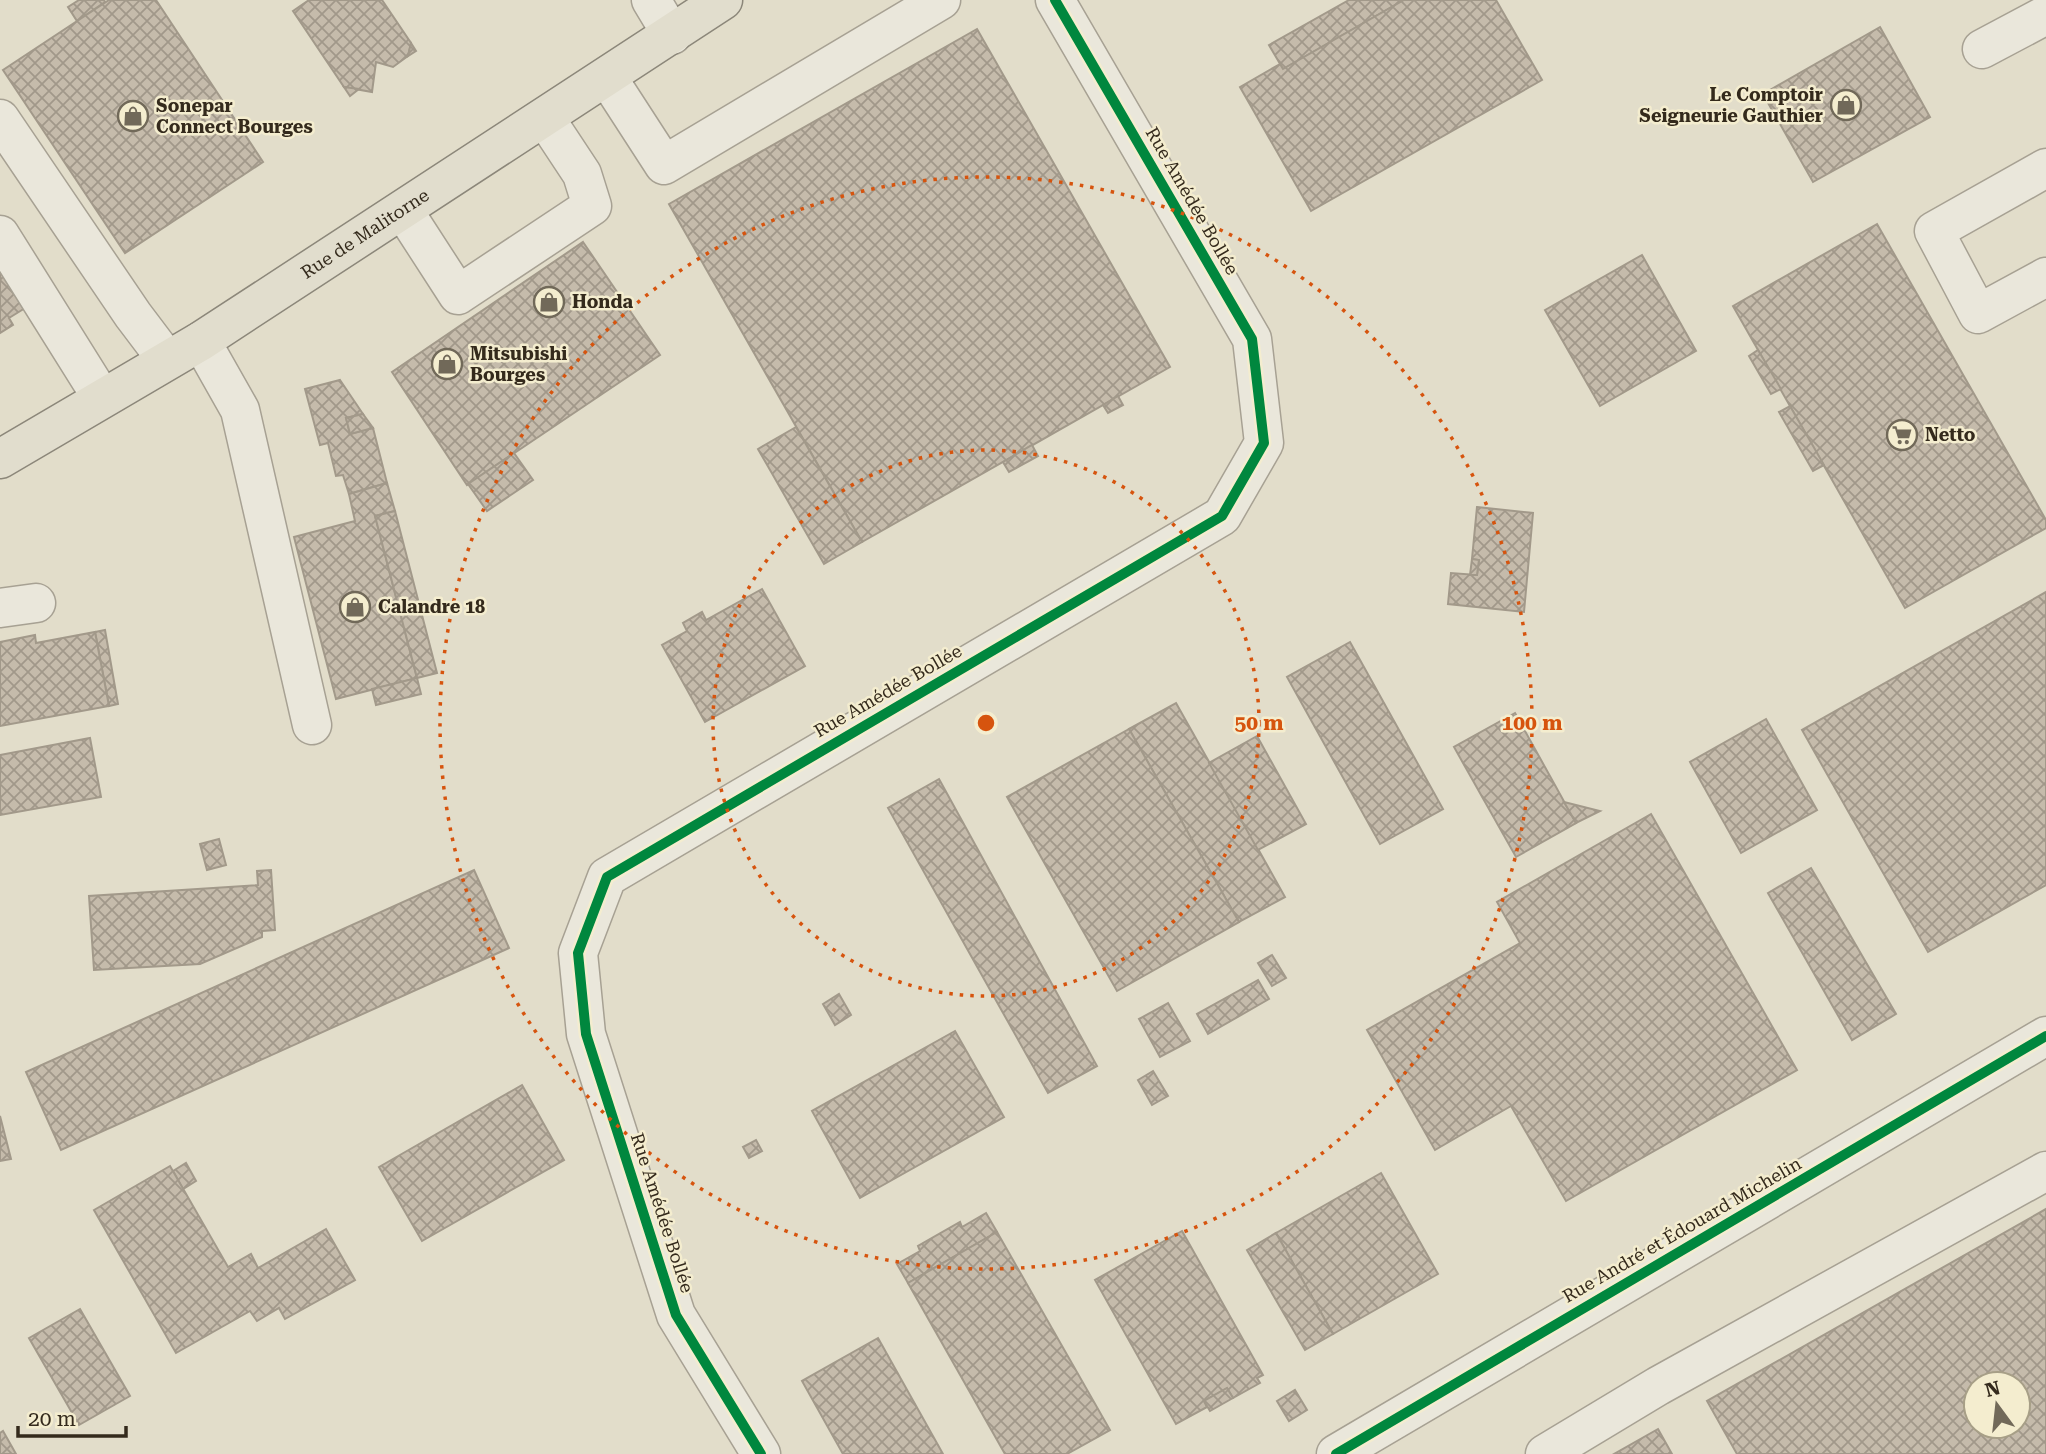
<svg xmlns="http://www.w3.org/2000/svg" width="2046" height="1454" viewBox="0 0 2046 1454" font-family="'Roboto Serif',serif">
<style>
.building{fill:url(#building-cross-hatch);stroke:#a2998a;stroke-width:2;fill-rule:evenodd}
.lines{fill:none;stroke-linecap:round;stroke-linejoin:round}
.minor-casing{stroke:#a7a193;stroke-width:41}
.major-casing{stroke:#8c877a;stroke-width:41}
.minor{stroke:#eae7db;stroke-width:38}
.major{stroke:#e1ddcd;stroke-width:38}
.cycleway-casing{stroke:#f4edcf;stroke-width:15}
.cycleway{stroke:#00873e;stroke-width:10}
.ring{fill:none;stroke:#d6540e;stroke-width:3.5;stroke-dasharray:3.5 7}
.labels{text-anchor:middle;stroke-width:5;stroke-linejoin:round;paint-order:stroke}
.poi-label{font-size:18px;font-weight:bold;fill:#342a1c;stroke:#f4edcf;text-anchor:start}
.street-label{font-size:18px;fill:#342a1c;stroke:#f4edcf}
.centre{fill:#d6540e;stroke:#f4edcf;stroke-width:3.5}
.ring-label{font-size:21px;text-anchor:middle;font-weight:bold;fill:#d6540e;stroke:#f4edcf;stroke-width:5;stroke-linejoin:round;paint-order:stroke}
</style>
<defs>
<pattern id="building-cross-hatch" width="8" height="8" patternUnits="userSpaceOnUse" patternTransform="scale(1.75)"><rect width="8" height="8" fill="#c5bbab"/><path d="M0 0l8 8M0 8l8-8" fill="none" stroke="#a1988a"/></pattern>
</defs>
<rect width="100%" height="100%" fill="#e2ddca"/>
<g class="building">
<path d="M79,0H104L105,2L77,21L68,7Z"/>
<path d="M109,0H156L263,162L125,253L3,70Z"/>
<path d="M309,0H382L411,43L408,56L393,67L376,62L372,92L344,87L293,11Z"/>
<path d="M1349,0H1404L1283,69L1269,45Z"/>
<path d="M1404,0H1496L1542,80L1311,211L1240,87L1280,64L1283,69Z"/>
<path d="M1880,27L1930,117L1813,182L1763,94Z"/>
<path d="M977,29L1170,367L862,542L669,204Z"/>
<path d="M411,43L416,51L408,56Z"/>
<path d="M344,87L359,89L350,96Z"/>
<path d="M1877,224L2046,520V528L1905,608L1733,306Z"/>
<path d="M583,242L660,355L467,485L392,372Z"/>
<path d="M1642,255L1696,351L1600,406L1545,310Z"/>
<path d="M0,258L30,305L9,318L13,325L0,333Z"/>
<path d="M1758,350L1781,389L1771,394L1749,356Z"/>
<path d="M340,380L363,414L346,418L350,434L373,428L387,483L349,494L343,475L336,476L328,443L320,445L305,389Z"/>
<path d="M1118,396L1123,405L1108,413L1103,405Z"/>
<path d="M1790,406L1824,465L1813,471L1779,412Z"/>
<path d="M363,414L373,428L350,434L346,418Z"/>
<path d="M796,427L862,542L824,564L758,449Z"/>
<path d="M1032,445L1038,456L1009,472L1003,462Z"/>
<path d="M514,453L533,480L487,511L468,484Z"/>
<path d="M387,483L395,511L375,516L417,678L336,699L294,537L355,521L349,494Z"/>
<path d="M1477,507L1533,513L1524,612L1448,604L1451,573L1477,575L1479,560L1472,559Z"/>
<path d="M395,511L437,673L417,678L375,516Z"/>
<path d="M1472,559L1479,560L1477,575H1470Z"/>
<path d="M762,589L805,666L705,722L662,645L687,631L683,623L702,612L706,620Z"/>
<path d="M2046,592V885L1928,952L1802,730Z"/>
<path d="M105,630L118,704L109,706L95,632Z"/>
<path d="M95,632L109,706L0,726V642L35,635L36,643Z"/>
<path d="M1350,642L1443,809L1380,844L1287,677Z"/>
<path d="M417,678L421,694L376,705L372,689Z"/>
<path d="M1176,703L1285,897L1239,922L1129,729Z"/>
<path d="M1515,713L1576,823L1516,857L1454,747Z"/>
<path d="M1766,719L1817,810L1741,853L1690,762Z"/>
<path d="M1129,729L1239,922L1117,991L1007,797Z"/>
<path d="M1257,736L1306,824L1258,850L1209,763Z"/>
<path d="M90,738L101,797L0,815V755Z"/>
<path d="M939,779L1097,1066L1048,1093L888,808Z"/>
<path d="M1564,802L1600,811L1576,823Z"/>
<path d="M1651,814L1797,1070L1566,1201L1511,1106L1435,1150L1367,1030L1520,943L1497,902Z"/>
<path d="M219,839L226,865L207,870L200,844Z"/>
<path d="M1811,868L1896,1014L1852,1040L1768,893Z"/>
<path d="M271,870L275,930L262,931V937L200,964L94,970L89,896L258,885L257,871Z"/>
<path d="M474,870L509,948L61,1150L26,1072Z"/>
<path d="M1272,955L1286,978L1272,986L1258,963Z"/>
<path d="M1258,980L1269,999L1208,1034L1197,1014Z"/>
<path d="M839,994L851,1015L835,1025L823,1004Z"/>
<path d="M1168,1003L1190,1041L1160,1057L1139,1019Z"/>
<path d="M955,1031L1004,1117L860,1198L812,1111Z"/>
<path d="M1153,1071L1168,1096L1152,1105L1138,1080Z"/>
<path d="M522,1085L564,1160L422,1241L379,1167Z"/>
<path d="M0,1116L11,1159L0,1161Z"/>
<path d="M756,1140L762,1151L749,1158L743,1147Z"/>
<path d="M186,1163L196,1181L183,1189L173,1171Z"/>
<path d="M170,1166L228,1267L251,1254L258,1268L326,1229L355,1280L285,1319L279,1308L257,1321L250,1311L176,1353L94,1210Z"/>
<path d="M1381,1173L1438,1274L1333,1334L1276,1233Z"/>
<path d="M2046,1209V1454H1737L1707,1401ZM1976,1384H2018V1426H1976Z"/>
<path d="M986,1213L997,1232L908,1283L897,1264L920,1251L918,1246L960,1222L962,1227Z"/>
<path d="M1182,1231L1263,1375L1257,1378L1260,1383L1233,1398L1227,1388L1204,1401L1207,1407L1176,1424L1095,1280Z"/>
<path d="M997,1232L1110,1430L1067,1454H1005L908,1283Z"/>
<path d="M1276,1233L1333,1334L1305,1350L1247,1250Z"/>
<path d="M80,1309L130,1396L79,1425L29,1338Z"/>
<path d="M878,1338L943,1454H843L802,1381Z"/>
<path d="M1227,1388L1233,1398L1210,1411L1204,1401Z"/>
<path d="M1295,1390L1307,1410L1289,1421L1277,1401Z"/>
<path d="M1658,1429L1672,1454H1614Z"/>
<path d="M3,1431L16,1454H0V1433Z"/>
</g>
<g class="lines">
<g class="minor-casing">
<g id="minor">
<path d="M651,0L672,35"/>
<path d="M1982,49L2046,15"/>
<path d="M607,77L664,165L941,0"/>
<path d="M0,119L133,315L167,360"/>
<path d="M2046,168L1934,231L1978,314L2046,277"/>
<path d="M403,210L458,295L592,206L582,174L545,118"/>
<path d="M0,235L102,398"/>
<path d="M201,341L240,410L312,725"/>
<path d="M0,608L36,603"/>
<path d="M761,1454L676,1315L586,1034L578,953L607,877L1222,516L1264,443L1252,339L1055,0"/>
<path d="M1336,1454L2046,1036"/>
<path d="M1545,1454L1658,1386L2046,1171"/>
</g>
</g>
<g class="major-casing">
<g id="major">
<path id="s1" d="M0,459L201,341L723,0"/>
</g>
</g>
<use href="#minor" class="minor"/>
<use href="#major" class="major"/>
<g class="cycleway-casing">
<g id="cycleway">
<path d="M761,1454L676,1315L586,1034L578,953L607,877L1222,516L1264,443L1252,339L1055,0"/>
<path d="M1336,1454L2046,1036"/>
</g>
</g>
<use href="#cycleway" class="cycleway"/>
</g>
<g class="ring">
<circle cx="986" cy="723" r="273"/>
<circle cx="986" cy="723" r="546"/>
</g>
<defs>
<g id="shop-ring" transform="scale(1.575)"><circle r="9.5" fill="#f4edcf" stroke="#716959" stroke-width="1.5"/><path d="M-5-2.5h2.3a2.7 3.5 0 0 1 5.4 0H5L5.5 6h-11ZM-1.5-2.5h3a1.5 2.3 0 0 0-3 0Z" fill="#716959"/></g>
<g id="supermarket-ring" transform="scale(1.575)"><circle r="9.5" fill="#f4edcf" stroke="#716959" stroke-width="1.5"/><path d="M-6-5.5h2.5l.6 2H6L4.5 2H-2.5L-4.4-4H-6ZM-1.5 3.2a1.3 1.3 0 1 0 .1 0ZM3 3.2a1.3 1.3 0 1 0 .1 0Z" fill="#716959"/></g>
</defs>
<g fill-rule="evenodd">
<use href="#shop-ring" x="1846" y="105"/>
<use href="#shop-ring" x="133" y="116"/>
<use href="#shop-ring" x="549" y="302"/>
<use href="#shop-ring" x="447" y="364"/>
<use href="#supermarket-ring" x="1902" y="435"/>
<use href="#shop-ring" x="355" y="607"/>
</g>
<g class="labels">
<g class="poi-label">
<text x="1823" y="101" text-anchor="end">Le Comptoir<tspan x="1823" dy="21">Seigneurie Gauthier</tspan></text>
<text x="156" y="112">Sonepar<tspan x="156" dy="21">Connect Bourges</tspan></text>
<text x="572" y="308">Honda</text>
<text x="470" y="360">Mitsubishi<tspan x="470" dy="21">Bourges</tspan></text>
<text x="1925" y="441">Netto</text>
<text x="378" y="613">Calandre 18</text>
</g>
<g class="street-label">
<text transform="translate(1192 201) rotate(60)" y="6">Rue Amédée Bollée</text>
<text dy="6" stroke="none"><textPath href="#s1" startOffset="429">Rue de Malitorne</textPath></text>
<text transform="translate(888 691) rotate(-30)" y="6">Rue Amédée Bollée</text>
<text transform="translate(662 1213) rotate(72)" y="6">Rue Amédée Bollée</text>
<text transform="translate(1682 1230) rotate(-30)" y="6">Rue André et Édouard Michelin</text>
</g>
</g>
<circle cx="986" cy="723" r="10" class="centre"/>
<g class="ring-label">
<text x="1259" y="730">50 m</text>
<text x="1532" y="730">100 m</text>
</g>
<g transform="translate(1997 1405) rotate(345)"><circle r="33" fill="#f4edcf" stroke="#a79f87" stroke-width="2"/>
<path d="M0-5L12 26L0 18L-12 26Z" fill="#716959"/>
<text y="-10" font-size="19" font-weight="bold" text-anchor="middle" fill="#342a1c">N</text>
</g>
<path d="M18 1426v10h108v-10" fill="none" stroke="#342a1c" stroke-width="3.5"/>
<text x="28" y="1426" font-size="21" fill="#342a1c" stroke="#f4edcf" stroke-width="5" paint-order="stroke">20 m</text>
</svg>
